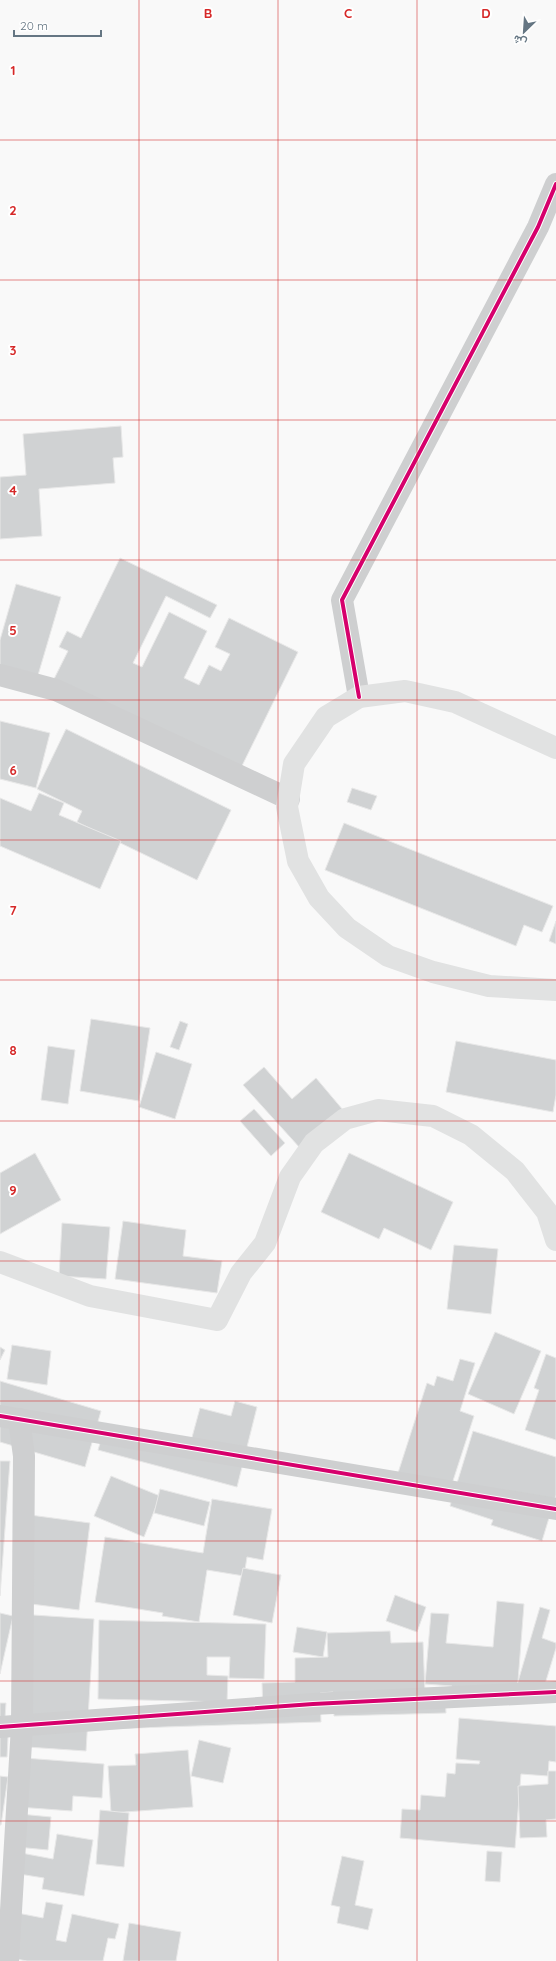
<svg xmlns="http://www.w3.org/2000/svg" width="556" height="1961" viewBox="0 0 556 1961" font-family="Quicksand,Vazirmatn,sans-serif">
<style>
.building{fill:#d0d2d3;stroke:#e8e8e8}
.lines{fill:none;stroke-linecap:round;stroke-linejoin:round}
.minor{stroke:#cecfd0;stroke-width:22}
.secondary{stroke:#e1e2e2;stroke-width:22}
.cycleway-casing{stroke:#fff;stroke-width:6}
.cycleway{stroke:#d6006c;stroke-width:4}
.grid{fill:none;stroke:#d62828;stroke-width:1;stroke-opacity:0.55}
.grid-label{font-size:13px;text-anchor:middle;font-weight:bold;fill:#d62828;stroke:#fff;stroke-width:4;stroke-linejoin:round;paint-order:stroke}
</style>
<rect width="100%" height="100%" fill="#f9f9f9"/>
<g class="building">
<path d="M121,426L123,457L113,458L115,483L39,489L42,536L0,539V477L26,475L23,434Z"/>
<path d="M120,558L217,605L210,618L166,596L133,663L142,667L169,612L207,631L184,678L199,685L209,665L221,671L230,654L215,647L229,618L298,652L235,780L49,689L68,651L59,647L67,631L81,638Z"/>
<path d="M16,584L61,597L36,682L0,671V640Z"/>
<path d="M0,721L50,733L36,788L0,779Z"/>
<path d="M66,729L231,810L197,880L77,822L82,811L37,789Z"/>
<path d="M352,788L377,796L371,810L347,802Z"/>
<path d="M39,793L64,803L59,815L121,841L100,889L0,846V798L31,811Z"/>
<path d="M344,823L553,906L542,932L524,925L516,946L325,870Z"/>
<path d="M556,921V944L549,941Z"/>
<path d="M91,1019L150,1028L139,1101L80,1091Z"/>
<path d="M180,1021L188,1024L179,1050L170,1047Z"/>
<path d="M456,1041L556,1060V1095L553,1112L446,1092Z"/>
<path d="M48,1046L75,1050L68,1104L41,1100Z"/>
<path d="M156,1052L192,1064L175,1119L139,1107Z"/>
<path d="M264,1067L292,1099L316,1078L343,1110L300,1148L243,1085Z"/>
<path d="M254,1109L285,1143L271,1156L240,1121Z"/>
<path d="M35,1153L61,1200L0,1234V1173Z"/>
<path d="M349,1153L453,1202L431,1250L384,1228L379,1239L321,1212Z"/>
<path d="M123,1221L186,1230L183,1256L222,1261L217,1293L115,1279Z"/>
<path d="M62,1223L110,1227L106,1279L59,1276Z"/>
<path d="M454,1245L498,1249L491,1314L447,1309Z"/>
<path d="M495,1332L541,1351L514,1414L468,1394Z"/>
<path d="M12,1345L51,1351L47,1385L7,1379Z"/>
<path d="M0,1347L5,1350L0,1360Z"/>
<path d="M546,1354L556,1358V1440L525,1430L539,1390L534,1388Z"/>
<path d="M460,1359L475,1363L460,1411L474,1416L450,1490L398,1473L427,1383L434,1386L437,1376L453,1381Z"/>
<path d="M0,1381L101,1411L85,1467L0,1442Z"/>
<path d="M235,1401L257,1407L237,1487L98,1450L104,1430L188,1452L200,1408L231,1416Z"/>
<path d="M473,1431L556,1457V1495L542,1541L491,1525L493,1520L450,1506Z"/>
<path d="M0,1461H10L0,1596Z"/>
<path d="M111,1476L160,1496L144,1537L94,1516Z"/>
<path d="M160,1489L210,1502L204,1526L154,1513Z"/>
<path d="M212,1499L272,1509L263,1560L247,1557L244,1576L207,1570L199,1622L162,1616L163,1613L95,1602L105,1537L203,1553Z"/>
<path d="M30,1515L90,1523L79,1610L15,1602Z"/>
<path d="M243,1568L281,1575L272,1623L233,1615Z"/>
<path d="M395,1595L426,1607L417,1632L386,1621Z"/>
<path d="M497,1601L524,1604L517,1694L452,1693V1686L425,1684L431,1613L449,1614L446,1643L493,1647Z"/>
<path d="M540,1607L550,1610L542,1638L556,1643V1648L542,1694L517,1685Z"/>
<path d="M0,1613L13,1616L0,1674Z"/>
<path d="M18,1614L94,1619L86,1751L27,1747Z"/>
<path d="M99,1620L266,1624L264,1679L229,1678L230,1657H207V1675L228,1676L227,1702L98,1699Z"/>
<path d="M297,1627L327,1632L323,1657L293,1652Z"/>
<path d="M390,1631L391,1643L423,1642L425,1694L445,1693L446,1713L334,1716L333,1692L320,1693L321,1722L103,1729L263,1711L262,1683L295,1682V1658L328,1657L327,1633Z"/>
<path d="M0,1703H6L5,1718H9L7,1757H0Z"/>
<path d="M459,1718L556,1726V1762L549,1761L548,1776L521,1774L515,1848L400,1838L402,1809L420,1810L421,1795L445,1797L447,1773L455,1774L456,1763L479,1764L480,1761L456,1759Z"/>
<path d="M199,1740L231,1748L223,1783L191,1776Z"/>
<path d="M188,1750L193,1807L111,1813L108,1766L136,1765L135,1754Z"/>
<path d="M24,1758L104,1764L102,1798L73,1796L72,1811L18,1807Z"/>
<path d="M548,1771H556V1819L546,1820L547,1837L520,1838L518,1786L548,1784Z"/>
<path d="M0,1776L8,1777L1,1825H0Z"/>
<path d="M100,1810L129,1813L124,1867L96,1864Z"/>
<path d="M20,1814L51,1817L48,1850L17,1847Z"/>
<path d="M57,1834L93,1840L84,1896L42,1889L44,1878L13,1873L16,1852L53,1859Z"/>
<path d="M487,1851L502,1852L500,1882L485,1881Z"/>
<path d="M342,1856L364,1861L355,1905L373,1909L368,1930L337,1923L340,1907L331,1905Z"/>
<path d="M46,1902L63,1905L56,1940L66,1942L72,1914L119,1924L115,1939L108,1938L103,1961H27L0,1956L7,1911L43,1918Z"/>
<path d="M129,1923L181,1932L176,1961H123Z"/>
</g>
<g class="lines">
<g class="minor">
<path d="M0,675L56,690L289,799"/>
<path d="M359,697L342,600L538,227L556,184"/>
<path d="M0,1416L556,1509"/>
<path d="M0,1727L313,1704L556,1692"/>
<path d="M8,1961L22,1726L24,1456L19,1419"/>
</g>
<g class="secondary">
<path d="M556,748L455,702L405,691L359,697L326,717L294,764L287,807L298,861L319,898L347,928L388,956L433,972L489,986L556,990"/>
<path d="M0,1262L90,1296L217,1320L241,1273L265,1243L290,1177L314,1143L345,1119L378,1110L433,1116L471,1135L515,1171L547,1212L556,1240"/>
</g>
<g class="cycleway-casing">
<g id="cycleway">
<path d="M359,697L342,600L538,227L556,184"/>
<path d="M0,1416L556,1509"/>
<path d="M0,1727L313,1704L556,1692"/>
</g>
</g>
<use href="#cycleway" class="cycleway"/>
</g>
<path class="grid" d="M139,0V1961M278,0V1961M417,0V1961M0,140H556M0,280H556M0,420H556M0,560H556M0,700H556M0,840H556M0,980H556M0,1121H556M0,1261H556M0,1401H556M0,1541H556M0,1681H556M0,1821H556"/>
<g class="grid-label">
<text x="208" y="18">B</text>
<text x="348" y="18">C</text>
<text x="486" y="18">D</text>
<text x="13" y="75">1</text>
<text x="13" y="215">2</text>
<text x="13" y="355">3</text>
<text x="13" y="495">4</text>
<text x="13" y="635">5</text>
<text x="13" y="775">6</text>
<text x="13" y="915">7</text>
<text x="13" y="1055">8</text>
<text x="13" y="1195">9</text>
</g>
<g transform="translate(524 32) rotate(205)" stroke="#ffffff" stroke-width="3" paint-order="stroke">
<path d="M0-3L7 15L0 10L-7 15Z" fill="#657683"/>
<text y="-6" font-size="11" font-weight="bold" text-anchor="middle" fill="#657683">ش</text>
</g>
<path d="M14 30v6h87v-6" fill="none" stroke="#657683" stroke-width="2"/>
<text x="20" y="30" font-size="12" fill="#657683" stroke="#ffffff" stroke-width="3" paint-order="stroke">20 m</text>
</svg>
